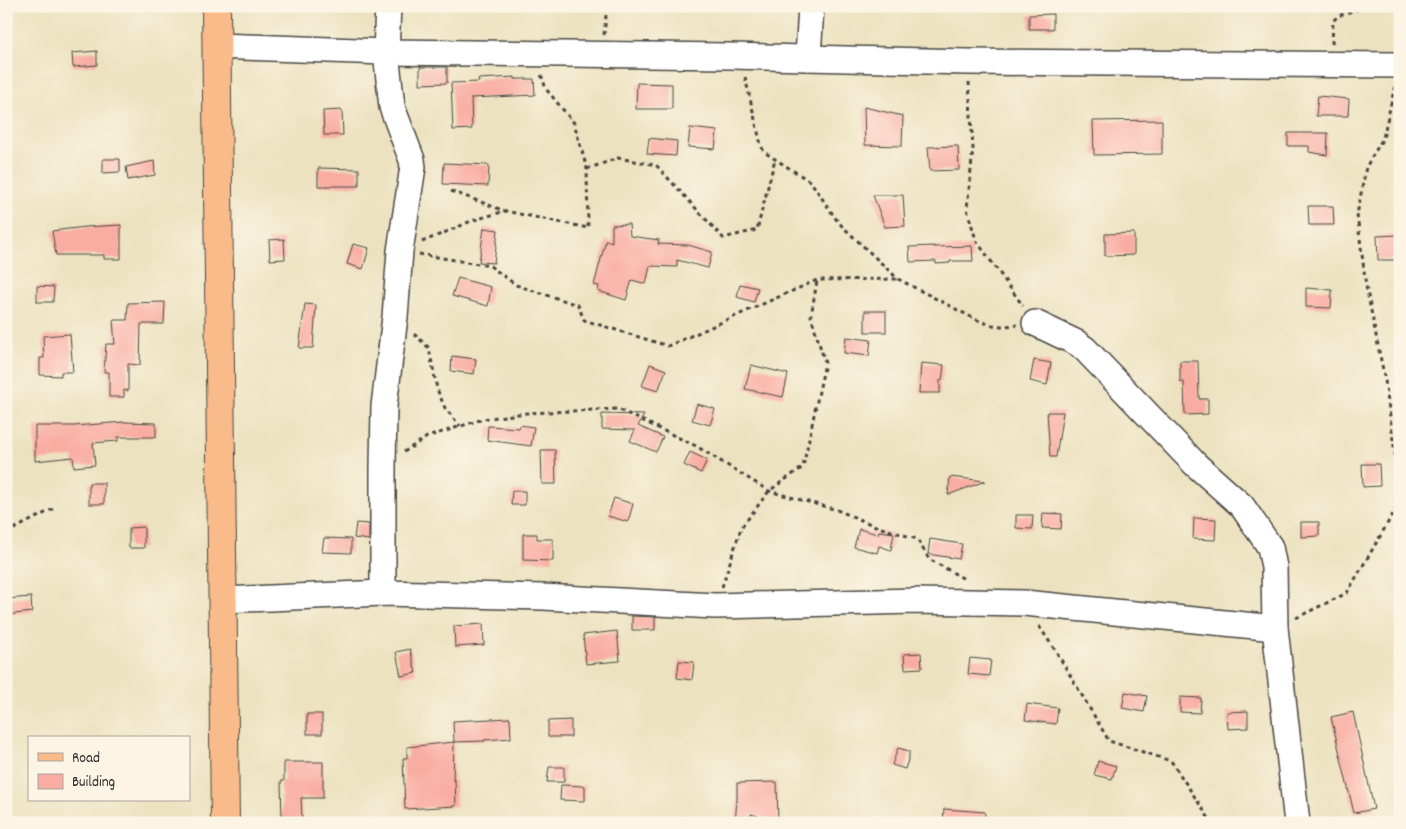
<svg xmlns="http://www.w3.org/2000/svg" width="1406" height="829" viewBox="0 0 1406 829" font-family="Dekko,sans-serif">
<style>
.building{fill:#f9aca2}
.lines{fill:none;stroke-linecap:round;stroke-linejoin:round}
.minor-casing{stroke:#484641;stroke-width:28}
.major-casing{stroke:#484641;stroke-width:30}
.path{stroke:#484641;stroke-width:3;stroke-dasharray:4 4;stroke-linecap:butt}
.minor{stroke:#fff;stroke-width:25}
.major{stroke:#fabb8b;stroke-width:28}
</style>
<rect width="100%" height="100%" fill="#fcf5e5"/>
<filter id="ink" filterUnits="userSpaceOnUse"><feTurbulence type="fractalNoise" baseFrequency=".02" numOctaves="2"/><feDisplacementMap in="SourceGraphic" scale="10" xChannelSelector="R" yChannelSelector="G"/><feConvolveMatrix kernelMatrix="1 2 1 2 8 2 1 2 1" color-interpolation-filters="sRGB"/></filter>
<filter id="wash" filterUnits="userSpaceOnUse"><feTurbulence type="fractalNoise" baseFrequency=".0096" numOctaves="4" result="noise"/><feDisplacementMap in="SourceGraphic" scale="20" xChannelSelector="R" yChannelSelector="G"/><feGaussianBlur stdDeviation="1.12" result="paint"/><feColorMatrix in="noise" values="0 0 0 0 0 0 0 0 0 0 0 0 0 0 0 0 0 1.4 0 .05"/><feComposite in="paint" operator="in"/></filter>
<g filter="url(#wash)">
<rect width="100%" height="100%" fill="#ece2c0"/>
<g id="blocks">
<g class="building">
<path d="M1053,14V29H1029V15Z"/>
<path d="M97,51V65L73,67L72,53Z"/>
<path d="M420,67H447V83L420,84Z"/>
<path d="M515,77V79H534L535,95L471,98L472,129L453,130L451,83L479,82L478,79Z"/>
<path d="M637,83L672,84V109H636Z"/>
<path d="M1318,96L1349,99L1348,116H1316Z"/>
<path d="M864,107L903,116L902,146L865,145Z"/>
<path d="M342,110L343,135H324L323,111Z"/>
<path d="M1162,120V154L1094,155L1093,121Z"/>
<path d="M690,128L717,131L715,149L688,147Z"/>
<path d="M1288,133H1328L1327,155L1309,152V146H1288Z"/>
<path d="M649,138L677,141L676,156L647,154Z"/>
<path d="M958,146L959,170L930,171L928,147Z"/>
<path d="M103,159H120V172L103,173Z"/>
<path d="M154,161L155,175L128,180L126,167Z"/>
<path d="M444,163L489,165L488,186L443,184Z"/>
<path d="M318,168L359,169V186H318Z"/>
<path d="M873,195H903L905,226L885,227Z"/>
<path d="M1308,206H1333L1334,225H1309Z"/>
<path d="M629,224L630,236L659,240L658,244L688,245L712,252L708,268L677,260V267L650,266L646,284L632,280L626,300L598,291L599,286L594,285L606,240L612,242V225Z"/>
<path d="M121,225V259H104V255H56L52,231L85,227Z"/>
<path d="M484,228L498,230L494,263L479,262Z"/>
<path d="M1134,233V255L1105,256V234Z"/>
<path d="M1398,235L1399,260H1378L1377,236Z"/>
<path d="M284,239L285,259L270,260L269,240Z"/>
<path d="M353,244L369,248L363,269L347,264Z"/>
<path d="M934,246V247L972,246L973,261H950V263L936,264V261L910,262L909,247Z"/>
<path d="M458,278L491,287L488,306L452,296Z"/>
<path d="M740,284L758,288L754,302L737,297Z"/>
<path d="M37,286L54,287L53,302H37Z"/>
<path d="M1306,288L1332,290L1331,308L1306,307Z"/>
<path d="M165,302L164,324H141L140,365L128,364V391L124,390V397H109V372H104L106,344H115L113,320H127L128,303Z"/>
<path d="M305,304L316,305L313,348H299Z"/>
<rect x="865" y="311" width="21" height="21"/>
<path d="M70,334L73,372H61V376L40,375V358H44L43,336Z"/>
<path d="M846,337L871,340L869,356L844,353Z"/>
<path d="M452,356L476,359L474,374L451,371Z"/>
<path d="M1034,360L1051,363L1047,385L1030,381Z"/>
<path d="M1180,361H1198L1199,399H1208V414L1185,415L1184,382H1180Z"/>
<path d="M921,363L944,365L942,380H940V393H919Z"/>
<path d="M650,364L666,370L658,391L642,386Z"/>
<path d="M751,365L788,374L783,397L745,389Z"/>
<path d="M697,404L715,409L710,425L692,420Z"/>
<path d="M1047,412H1063L1056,457H1050Z"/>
<path d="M602,414L644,415L638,426L663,437L656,452L630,441L635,430L602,429Z"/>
<path d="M124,422L156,423V437H118V441L93,443L95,465L74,467L73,457L35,461V426H74Z"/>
<path d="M520,425L534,427L531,446L487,440L488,426L519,428Z"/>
<path d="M541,450H555L556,484H542Z"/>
<path d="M690,452L707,460L701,473L684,465Z"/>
<path d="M1362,464H1379L1380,486L1363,487Z"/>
<path d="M950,477L985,481L948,495Z"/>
<rect x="89" y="483" width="15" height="21"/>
<path d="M512,491H525V505H511Z"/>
<path d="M614,498L633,504L628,522L608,516Z"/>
<path d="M1043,513L1062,514L1061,529L1042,528Z"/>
<path d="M1016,515H1033L1032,529L1016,528Z"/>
<path d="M1194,518L1216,519L1215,540L1193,539Z"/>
<path d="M1301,522H1319V536L1301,537Z"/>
<path d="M356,523L369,524V540L354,538Z"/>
<path d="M144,527V548H129V528Z"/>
<path d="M859,529L878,534L879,531L894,533L891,550L879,546L877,553L854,547Z"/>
<path d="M523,534H537V539H553V561L523,560Z"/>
<path d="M324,538L351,539V553L322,552Z"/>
<path d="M930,539L962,544L959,559L928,554Z"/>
<path d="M31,597L32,612L6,615V599Z"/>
<path d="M632,616L655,617V630H632Z"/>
<path d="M483,624L484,645L455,647L454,626Z"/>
<path d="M617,631L620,661L586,664L583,635Z"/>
<path d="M410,649L416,673L401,676L396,652Z"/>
<path d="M921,653L922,668L905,669L904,654Z"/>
<path d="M970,658L991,660L989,676L968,674Z"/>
<path d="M679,661L694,662L692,680L677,678Z"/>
<path d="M1125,692L1147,696L1144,712L1122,708Z"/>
<path d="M1180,697L1201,698L1200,713L1180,712Z"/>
<path d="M1027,704L1058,708L1056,724L1025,720Z"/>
<path d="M1248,711V728L1228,729L1227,712Z"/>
<path d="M1353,712L1374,809L1354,813L1331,717Z"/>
<rect x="307" y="714" width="15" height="20"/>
<path d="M510,718L511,738L484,740L485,741L454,742L453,721Z"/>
<path d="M571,720V737H548V721Z"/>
<path d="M454,742L453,780H455L456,806L405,809L403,758H407V747Z"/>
<path d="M898,748L909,751V757L905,769L892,765Z"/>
<path d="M1098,761L1116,766L1112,779L1094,775Z"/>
<path d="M284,762H323V798H301L302,819L282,820L281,781H284Z"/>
<path d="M549,767H564V782H547Z"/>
<path d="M777,782L778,823L751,814L750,823H735L737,799V783Z"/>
<path d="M561,785L585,786V801L560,800Z"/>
<path d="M944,809L985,812L984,823H943Z"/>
</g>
</g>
</g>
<g filter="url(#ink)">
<use href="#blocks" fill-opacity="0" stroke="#484641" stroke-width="1"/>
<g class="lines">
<g class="minor-casing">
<g id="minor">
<path d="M216,46L386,52L730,56L967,62L1400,65"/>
<path d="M808,58L811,6"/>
<path d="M1035,323L1077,343L1085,349L1195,464L1242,506L1270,547L1274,567L1275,628L1297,823"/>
<path d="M383,593V467L384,406L395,317L400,251L413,167L412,160L392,107L386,52L388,6"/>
<path d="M223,600L383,593L543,597L715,606L915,601L1024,603L1275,628"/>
</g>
</g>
<g class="major-casing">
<path id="major" d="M216,6L225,823"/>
</g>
<g class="path">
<path d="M604,35L607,6"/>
<path d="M1332,44L1333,21L1338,16L1358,9L1361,6"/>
<path d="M745,77L761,145L764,152L811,182L836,219L842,226L898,279L977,320L991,325L1002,326L1017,325"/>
<path d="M969,82L973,149L967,209L976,240L1023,306"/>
<path d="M1395,86L1383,138L1366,167L1357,215L1366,286L1385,380L1400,491"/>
<path d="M587,169L618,158L656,165L723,238L757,230L775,159"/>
<path d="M451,191L505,211L588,228L587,169L574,123L546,89L541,74"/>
<path d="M422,242L458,227L471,221L505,211"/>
<path d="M419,254L490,266L516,285L578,305L584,320L668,346L817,280L898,279"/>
<path d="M414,334L429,348L437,389L445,408L460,426"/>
<path d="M404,452L427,437L483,419L526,413L618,409L696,446L769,491L837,510L878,527L917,539L929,559L966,580"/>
<path d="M6,530L14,529L53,509"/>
<path d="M722,587L741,528L769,491L803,467L825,363L811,316L817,281"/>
<path d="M1296,618L1347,593L1400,502"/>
<path d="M1039,626L1057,653L1109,741L1171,761L1212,823"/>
</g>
<use href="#minor" class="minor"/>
<use href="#major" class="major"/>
</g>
</g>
<rect width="1406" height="829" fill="none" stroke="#fcf5e5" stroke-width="25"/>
<rect x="28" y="736" width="162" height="65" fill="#fcf5e5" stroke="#a8a49b"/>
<rect x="38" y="753" width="25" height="8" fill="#fabb8b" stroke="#a8a49b"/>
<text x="72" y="762" font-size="15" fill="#2b2b2b">Road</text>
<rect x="38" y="774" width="25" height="15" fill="#f9aca2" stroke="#a8a49b"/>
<text x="72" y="786" font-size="15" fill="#2b2b2b">Building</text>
</svg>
